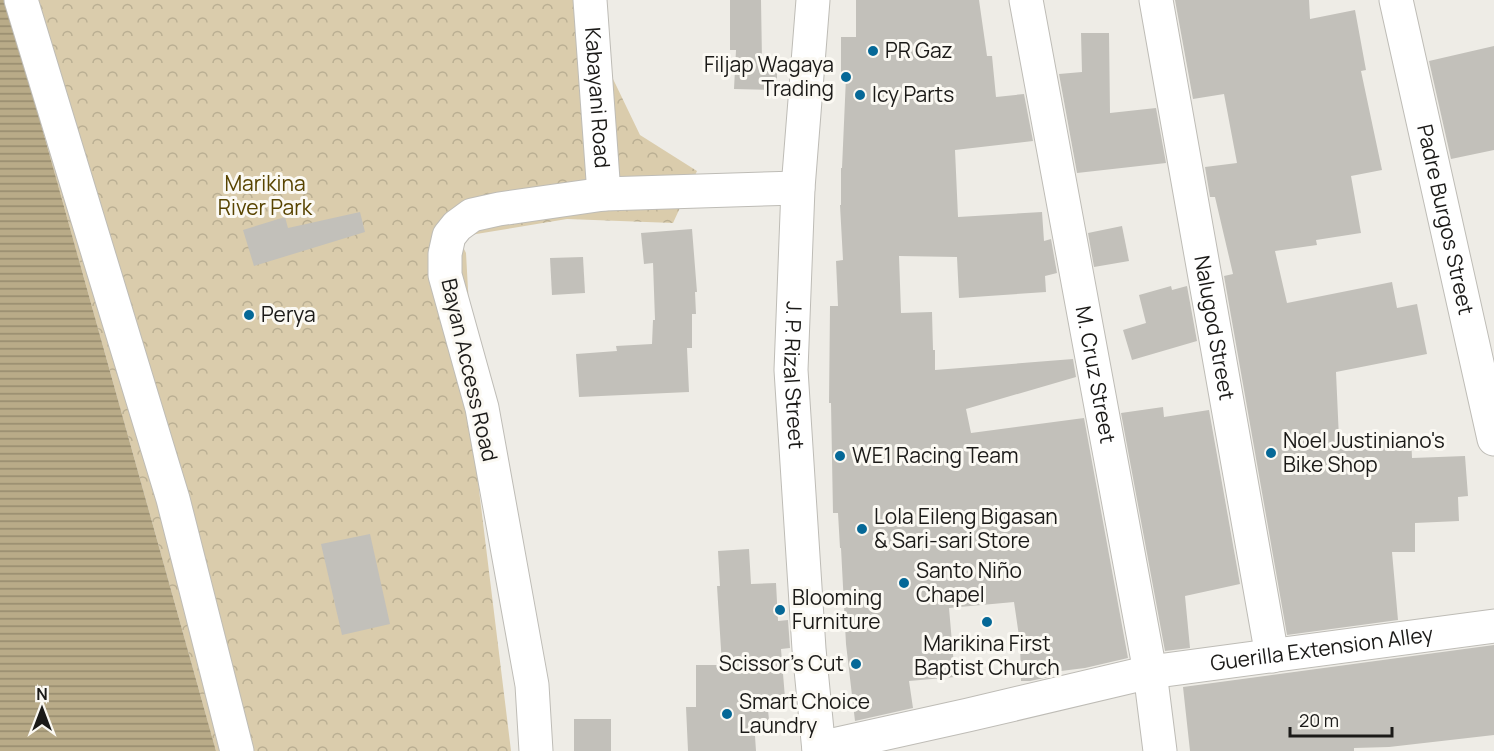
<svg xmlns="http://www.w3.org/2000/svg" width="1494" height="751" viewBox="0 0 1494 751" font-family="Manrope,sans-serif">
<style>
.park{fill:url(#park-crowns)}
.water{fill:url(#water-rules)}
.building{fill:#c2c0ba}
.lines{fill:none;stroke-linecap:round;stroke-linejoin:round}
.minor-casing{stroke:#bebcb6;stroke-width:35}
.major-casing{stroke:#bebcb6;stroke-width:35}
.minor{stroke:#fff;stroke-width:33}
.major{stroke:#fff;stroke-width:33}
.poi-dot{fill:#056897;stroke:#fbf9f3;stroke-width:2}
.labels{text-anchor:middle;stroke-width:6;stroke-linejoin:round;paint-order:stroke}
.poi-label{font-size:21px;fill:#1b1a18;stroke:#fbf9f3;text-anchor:start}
.street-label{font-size:21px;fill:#1b1a18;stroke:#fbf9f3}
.park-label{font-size:21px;fill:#584401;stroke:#fbf9f3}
</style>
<defs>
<pattern id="park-crowns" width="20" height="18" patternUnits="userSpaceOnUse" patternTransform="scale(1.5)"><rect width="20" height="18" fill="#daccac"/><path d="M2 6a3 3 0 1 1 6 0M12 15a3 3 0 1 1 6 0" fill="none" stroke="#baaf93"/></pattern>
<pattern id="water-rules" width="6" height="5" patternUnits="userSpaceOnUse" patternTransform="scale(1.5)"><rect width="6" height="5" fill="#b9ab88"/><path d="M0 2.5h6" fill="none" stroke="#968a6e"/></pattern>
</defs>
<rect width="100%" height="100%" fill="#eeece6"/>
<path class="park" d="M4,0H575L640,135L697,171L673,223L567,219L458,237L466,253L479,490L511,751H216L22,56Z"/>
<path class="water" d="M0,0H4L22,56L216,751H0Z"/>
<g class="building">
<path d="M730,0H761L762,61H777V90L734,89L736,50H730Z"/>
<path d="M856,0H979L987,56H992L996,97L1024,94L1033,141L955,150L958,217L1042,212L1044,241L1051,239L1057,273L1045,276L1046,292L959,298L957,257L899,256L901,313L932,312L933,350H935V370L1073,359L1076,377L966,409L971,433L1084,418L1128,658L1085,668L1053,672V676L1030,681H1021L1020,643L1014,602L949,608L955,677L909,681L913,708L855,721L846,644L841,548H840L838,513H833L831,403H829L830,306H838L836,261L843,260L840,205H841V168H842L846,77H841V37H856Z"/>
<path d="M1175,0H1309L1310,19L1355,10L1366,70L1361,71L1382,170L1351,176L1361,233L1316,240L1317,245L1275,251L1287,303L1392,282L1397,308L1417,304L1427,354L1336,372L1339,439L1411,435L1412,458L1465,456L1468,496L1458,497L1459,521L1415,523V552H1392L1398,620L1287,635L1224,276L1233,274L1215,197H1210L1205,167L1237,163L1224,94L1193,99Z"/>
<path d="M1081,33H1109L1110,113L1156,108L1166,163L1077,173L1059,74L1082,72Z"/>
<path d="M1494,46V150L1451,159L1429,61Z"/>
<path d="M360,212L365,232L254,266L243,230L285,217L288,228Z"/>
<path d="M1122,226L1129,261L1094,267L1088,233Z"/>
<path d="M692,229L697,292H695L696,314H692V348H687L689,392L579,397L576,354L617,351L616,346L652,344L653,320H655L653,263L644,264L641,233Z"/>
<path d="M583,257L585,293L552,295L550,258Z"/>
<path d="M1171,286L1172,290L1187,286L1197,341L1132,360L1123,330L1146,323L1139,295Z"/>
<path d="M1163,407L1164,417L1209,410L1240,584L1185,596L1190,648L1165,651L1121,413Z"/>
<path d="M370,534L390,624L342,635L321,544Z"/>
<path d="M749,549L751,584L776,583L778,621L788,620L790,648L781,649L785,698L767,700L769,720L754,721L756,751H688L686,707H696V665H722L717,586H720L718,551Z"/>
<path d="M1494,645V735L1389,747L1354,748V751H1190L1183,687Z"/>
<rect x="574" y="719" width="37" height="32"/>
</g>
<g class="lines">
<g class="minor-casing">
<g id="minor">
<path d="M21,0L173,499L237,751"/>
<path id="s1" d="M590,0L604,194"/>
<path id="s2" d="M1026,0L1150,672L1160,751"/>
<path id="s3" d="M1156,0L1272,656"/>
<path id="s4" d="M1396,0L1494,439"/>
<path id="s5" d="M819,748L968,715L1150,672L1494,626"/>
<path d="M536,751L532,685L482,408L445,275V254L449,236L457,226L472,215L499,209L604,194L798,188"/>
</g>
</g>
<g class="major-casing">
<g id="major">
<path id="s6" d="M813,0L798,188L791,370L809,649L819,751"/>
</g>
</g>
<use href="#minor" class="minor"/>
<use href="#major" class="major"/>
</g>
<g class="poi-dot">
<circle cx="873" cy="51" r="6"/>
<circle cx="846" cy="77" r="6"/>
<circle cx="860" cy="95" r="6"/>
<circle cx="249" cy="315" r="6"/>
<circle cx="1271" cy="453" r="6"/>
<circle cx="840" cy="456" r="6"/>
<circle cx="862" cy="529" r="6"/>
<circle cx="904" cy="583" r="6"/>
<circle cx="780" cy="610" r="6"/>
<circle cx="987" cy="622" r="6"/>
<circle cx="856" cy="664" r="6"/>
<circle cx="727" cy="714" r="6"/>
</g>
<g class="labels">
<g class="poi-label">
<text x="885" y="58">PR Gaz</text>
<text x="834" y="72" text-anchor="end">Filjap Wagaya<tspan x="834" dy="24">Trading</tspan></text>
<text x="872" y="102">Icy Parts</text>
<text x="261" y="322">Perya</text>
<text x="1283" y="448">Noel Justiniano's<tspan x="1283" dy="24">Bike Shop</tspan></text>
<text x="852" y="463">WE1 Racing Team</text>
<text x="874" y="524">Lola Eileng Bigasan<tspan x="874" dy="24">&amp; Sari-sari Store</tspan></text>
<text x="916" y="578">Santo Niño<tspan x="916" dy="24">Chapel</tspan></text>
<text x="792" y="605">Blooming<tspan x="792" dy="24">Furniture</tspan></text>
<text x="987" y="651" text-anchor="middle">Marikina First<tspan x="987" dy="24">Baptist Church</tspan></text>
<text x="844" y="671" text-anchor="end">Scissor's Cut</text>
<text x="739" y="709">Smart Choice<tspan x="739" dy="24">Laundry</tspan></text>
</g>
<g class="street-label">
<text dy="7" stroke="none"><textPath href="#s1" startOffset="98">Kabayani Road</textPath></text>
<text dy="7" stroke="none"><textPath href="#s4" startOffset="225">Padre Burgos Street</textPath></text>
<text dy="7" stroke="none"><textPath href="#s3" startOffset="333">Nalugod Street</textPath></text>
<text transform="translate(469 370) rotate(77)" y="7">Bayan Access Road</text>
<text dy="7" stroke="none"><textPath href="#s2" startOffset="381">M. Cruz Street</textPath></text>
<text dy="7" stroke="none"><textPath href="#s6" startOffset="376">J. P. Rizal Street</textPath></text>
<text dy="7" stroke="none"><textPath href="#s5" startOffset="513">Guerilla Extension Alley</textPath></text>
</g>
<g class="park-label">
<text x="265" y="191">Marikina<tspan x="265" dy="24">River Park</tspan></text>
</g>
</g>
<g transform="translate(42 709)" stroke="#fbf9f3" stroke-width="4.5" paint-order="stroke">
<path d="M0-4.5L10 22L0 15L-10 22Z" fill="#1b1a18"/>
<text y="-9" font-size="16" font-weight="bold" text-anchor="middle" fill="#1b1a18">N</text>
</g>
<path d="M1290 727v9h102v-9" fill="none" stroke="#1b1a18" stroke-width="3"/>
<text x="1299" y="727" font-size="18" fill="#1b1a18" stroke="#fbf9f3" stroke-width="4.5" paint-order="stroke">20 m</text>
</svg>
